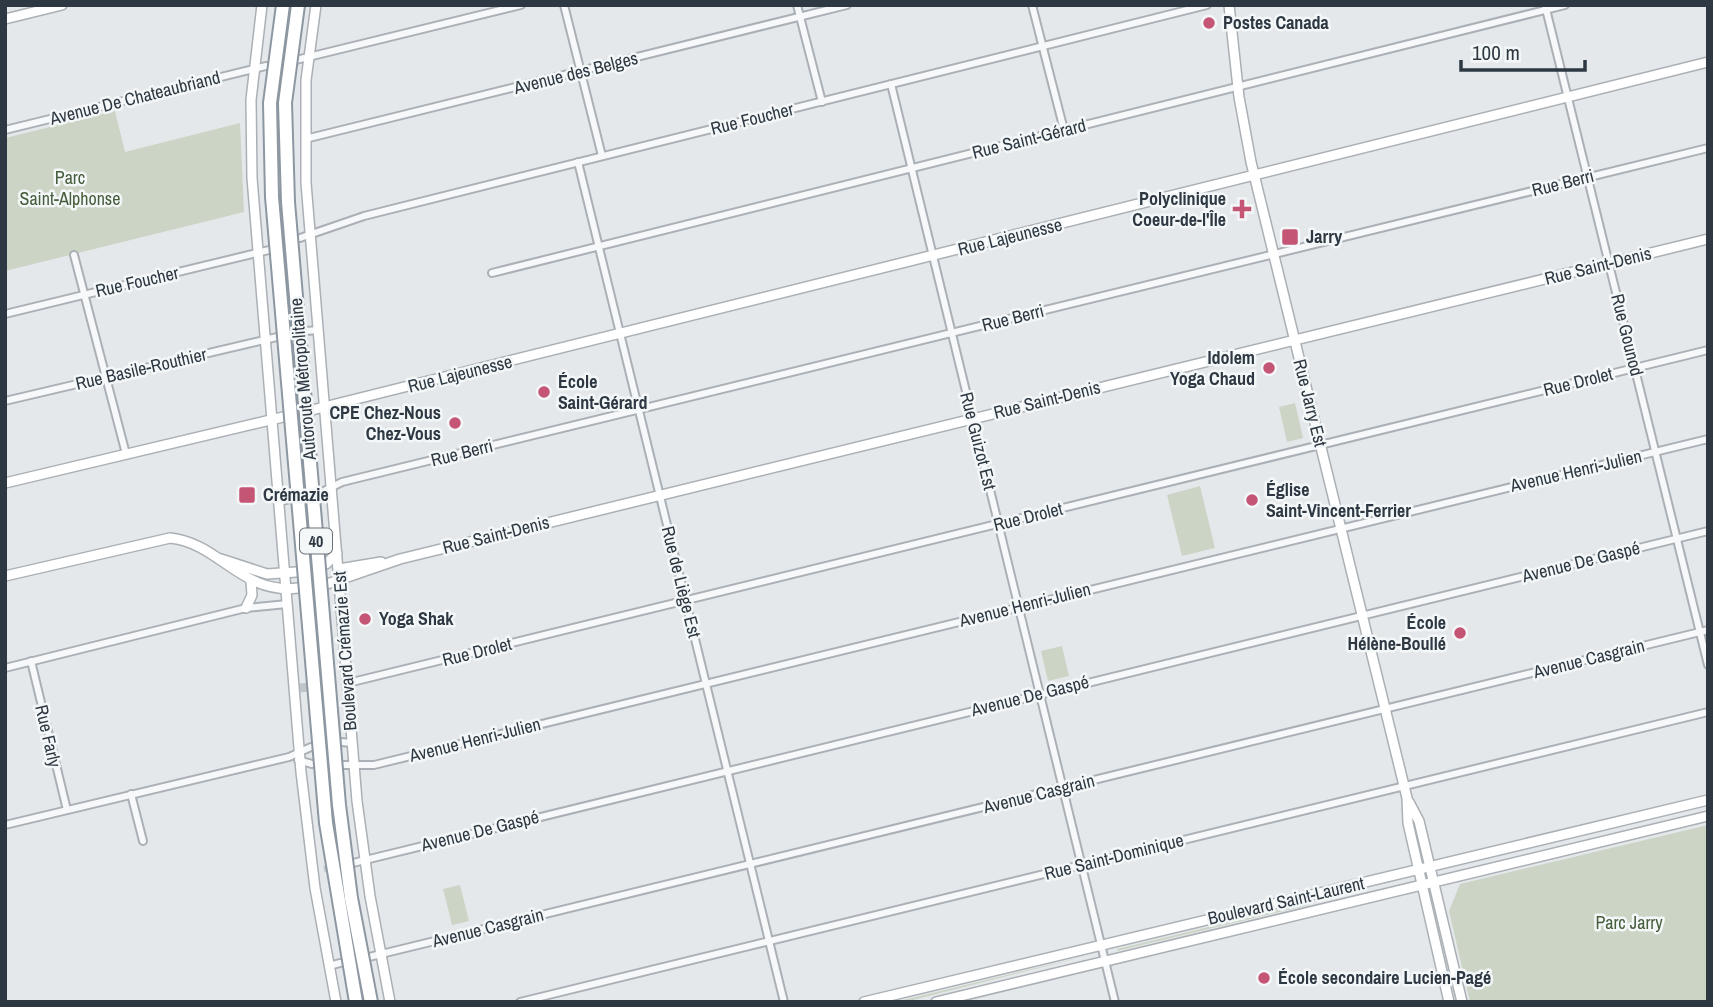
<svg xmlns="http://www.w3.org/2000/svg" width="1713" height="1007" viewBox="0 0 1713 1007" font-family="'Archivo Narrow',sans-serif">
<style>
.green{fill:#ccd4c6}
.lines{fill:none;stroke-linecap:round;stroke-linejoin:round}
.minor-tunnel{stroke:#c0c5c9;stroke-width:6;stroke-dasharray:6 3;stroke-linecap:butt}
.secondary-tunnel{stroke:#c0c5c9;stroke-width:9;stroke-dasharray:9 4.5;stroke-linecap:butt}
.minor-casing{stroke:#aab0b5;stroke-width:10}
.secondary-casing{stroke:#aab0b5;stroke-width:12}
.minor{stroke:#f7f8fa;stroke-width:6}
.secondary{stroke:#fff;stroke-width:9}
.motorway-bridge-casing{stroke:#8d97a1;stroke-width:16;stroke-linecap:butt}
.motorway-bridge{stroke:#fff;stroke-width:12}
.poi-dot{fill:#c45574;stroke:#f4f7f8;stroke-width:2.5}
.labels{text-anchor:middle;stroke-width:5;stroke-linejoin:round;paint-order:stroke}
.shield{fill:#f4f7f8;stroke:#697179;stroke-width:2}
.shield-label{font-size:16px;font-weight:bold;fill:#2d3842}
.poi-label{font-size:18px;font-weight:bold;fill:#2d3842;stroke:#f4f7f8;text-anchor:start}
.street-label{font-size:18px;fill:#2d3842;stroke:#f4f7f8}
.park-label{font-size:18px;fill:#465d3c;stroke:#f4f7f8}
</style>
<rect width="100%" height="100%" fill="#e5e8eb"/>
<g class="green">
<path d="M115,111L125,152L240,123L244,212L5,271V138Z"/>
<path d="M1295,403L1303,438L1287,442L1279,407Z"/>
<path d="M1200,486L1215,548L1182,556L1167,495Z"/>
<path d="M1062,646L1069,676L1048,681L1041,651Z"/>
<path d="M1708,825V1002H1470L1449,911L1460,884Z"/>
<path d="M460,885L469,921L452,925L443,889Z"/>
<path d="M1308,903L1309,905L1117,951V949Z"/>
<path d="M1090,955L905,1002H895Z"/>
</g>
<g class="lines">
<path class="minor-tunnel" d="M324,869L348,864"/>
<path class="secondary-tunnel" d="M300,688L336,684"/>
<g class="minor-casing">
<g id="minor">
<path d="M564,5L602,156"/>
<path d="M797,5L822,102"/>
<path d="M1032,5L1064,130"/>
<path d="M1545,5L1708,665"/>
<path d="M296,60L521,5"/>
<path d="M891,84L1115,1002"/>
<path d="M5,130L266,66"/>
<path d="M305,139L847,5"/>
<path d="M578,162L784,1002"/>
<path d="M300,238L364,216L1207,5"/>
<path d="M74,255L126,454"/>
<path d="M492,273L1565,5"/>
<path d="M5,314L269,250"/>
<path d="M306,331L319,330"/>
<path d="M5,401L277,337"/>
<path d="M320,493L342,482L1708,148"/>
<path d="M279,502L290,499"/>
<path d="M31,661L67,810"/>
<path d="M5,668L246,608L287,604"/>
<path d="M348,683L1708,350"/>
<path d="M341,742L352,743"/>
<path d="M298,760L312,764"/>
<path d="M343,765H374L1708,439"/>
<path d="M131,794L143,841"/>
<path d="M5,825L289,757L311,747"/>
<path d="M353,863L1708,531"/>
<path d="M369,957L1708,630"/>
<path d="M329,966L340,963"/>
<path d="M520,1002L1708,712"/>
</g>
</g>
<g class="secondary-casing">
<g id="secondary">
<path d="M262,5L251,100L252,178L301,772L315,888L336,1002"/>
<path d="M316,5L306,80V183L357,801L370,896L390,1002"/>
<path d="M1229,5L1239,97L1251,162L1407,798L1408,823L1449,1002"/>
<path d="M5,19L62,5"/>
<path d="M312,410L1708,62"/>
<path d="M5,483L283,417"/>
<path d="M221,559L267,574L296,572"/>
<path d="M326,564L337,553"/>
<path d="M339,569L381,562"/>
<path d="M5,576L170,538C220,543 241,595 298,588"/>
<path d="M327,584L400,559L1708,239"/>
<path d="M246,608L252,595L251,581"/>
<path d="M1409,802L1419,821L1462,1002"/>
<path d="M864,1002L1708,800"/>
<path d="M936,1002L1708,816"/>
</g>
</g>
<use href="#minor" class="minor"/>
<use href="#secondary" class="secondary"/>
<g class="motorway-bridge-casing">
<g id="motorway-bridge">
<path d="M283,5L270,103L272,197L326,823L356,1002"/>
<path d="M298,5L285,103L288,202L339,805L351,898L371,1002"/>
</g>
</g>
<use href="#motorway-bridge" class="motorway-bridge"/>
</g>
<g class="poi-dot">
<circle cx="1209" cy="23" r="7"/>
<path d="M1238.5 198.5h7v7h7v7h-7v7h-7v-7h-7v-7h7z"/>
<rect x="1281" y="228" width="18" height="18" rx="3.5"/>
<circle cx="1269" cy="368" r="7"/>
<circle cx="544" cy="392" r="7"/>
<circle cx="455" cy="423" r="7"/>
<rect x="238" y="486" width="18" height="18" rx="3.5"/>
<circle cx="1252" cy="500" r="7"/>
<circle cx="365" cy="619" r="7"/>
<circle cx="1460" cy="633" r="7"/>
<circle cx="1264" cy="978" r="7"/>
</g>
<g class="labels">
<rect class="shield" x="300" y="528.5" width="32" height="25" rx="5"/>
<g class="shield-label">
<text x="316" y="547">40</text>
</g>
<g class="poi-label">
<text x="1223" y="29">Postes Canada</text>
<text x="1226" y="205" text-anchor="end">Polyclinique<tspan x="1226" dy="21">Coeur-de-l'Île</tspan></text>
<text x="1306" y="243">Jarry</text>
<text x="1255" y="364" text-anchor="end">Idolem<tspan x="1255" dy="21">Yoga Chaud</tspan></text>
<text x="558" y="388">École<tspan x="558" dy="21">Saint-Gérard</tspan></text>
<text x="441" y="419" text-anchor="end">CPE Chez-Nous<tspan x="441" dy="21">Chez-Vous</tspan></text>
<text x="1266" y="496">Église<tspan x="1266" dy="21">Saint-Vincent-Ferrier</tspan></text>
<text x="263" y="501">Crémazie</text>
<text x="379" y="625">Yoga Shak</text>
<text x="1446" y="629" text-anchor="end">École<tspan x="1446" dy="21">Hélène-Boullé</tspan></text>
<text x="1278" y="984">École secondaire Lucien-Pagé</text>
</g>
<g class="street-label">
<text transform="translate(576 73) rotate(-14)" y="6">Avenue des Belges</text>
<text transform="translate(135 98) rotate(-14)" y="6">Avenue De Chateaubriand</text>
<text transform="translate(752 119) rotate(-14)" y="6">Rue Foucher</text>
<text transform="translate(1029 139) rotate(-14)" y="6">Rue Saint-Gérard</text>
<text transform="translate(1563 183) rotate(-14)" y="6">Rue Berri</text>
<text transform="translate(1010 237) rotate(-14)" y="6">Rue Lajeunesse</text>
<text transform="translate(1598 266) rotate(-14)" y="6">Rue Saint-Denis</text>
<text transform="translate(137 282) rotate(-13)" y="6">Rue Foucher</text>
<text transform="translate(1013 318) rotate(-14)" y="6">Rue Berri</text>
<text transform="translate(1627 335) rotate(76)" y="6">Rue Gounod</text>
<text transform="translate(141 369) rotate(-13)" y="6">Rue Basile-Routhier</text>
<text transform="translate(460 374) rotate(-14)" y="6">Rue Lajeunesse</text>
<text transform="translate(303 379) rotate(-95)" y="6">Autoroute Métropolitaine</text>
<text transform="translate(1578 382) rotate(-14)" y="6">Rue Drolet</text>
<text transform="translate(1047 400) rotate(-14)" y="6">Rue Saint-Denis</text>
<text transform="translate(1310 403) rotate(76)" y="6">Rue Jarry Est</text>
<text transform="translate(978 441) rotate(76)" y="6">Rue Guizot Est</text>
<text transform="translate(462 453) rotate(-14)" y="6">Rue Berri</text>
<text transform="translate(1576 471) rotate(-13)" y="6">Avenue Henri-Julien</text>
<text transform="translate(1028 517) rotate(-14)" y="6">Rue Drolet</text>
<text transform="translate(496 535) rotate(-14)" y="6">Rue Saint-Denis</text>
<text transform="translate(1581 562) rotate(-14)" y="6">Avenue De Gaspé</text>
<text transform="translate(681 582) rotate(76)" y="6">Rue de Liège Est</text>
<text transform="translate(1025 605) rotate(-14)" y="6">Avenue Henri-Julien</text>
<text transform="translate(345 651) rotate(-94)" y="6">Boulevard Crémazie Est</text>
<text transform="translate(477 652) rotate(-14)" y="6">Rue Drolet</text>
<text transform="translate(1589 659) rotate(-14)" y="6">Avenue Casgrain</text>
<text transform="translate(1030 696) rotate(-14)" y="6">Avenue De Gaspé</text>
<text transform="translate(48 736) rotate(77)" y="6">Rue Farly</text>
<text transform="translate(475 740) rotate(-14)" y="6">Avenue Henri-Julien</text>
<text transform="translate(1039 794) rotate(-14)" y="6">Avenue Casgrain</text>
<text transform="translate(480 831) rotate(-14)" y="6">Avenue De Gaspé</text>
<text transform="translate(1114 857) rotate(-14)" y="6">Rue Saint-Dominique</text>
<text transform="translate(1286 901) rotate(-13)" y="6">Boulevard Saint-Laurent</text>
<text transform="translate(488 928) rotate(-14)" y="6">Avenue Casgrain</text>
</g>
<g class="park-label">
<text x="70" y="184">Parc<tspan x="70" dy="21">Saint-Alphonse</tspan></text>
<text x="1629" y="929">Parc Jarry</text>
</g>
</g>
<rect width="1713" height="1007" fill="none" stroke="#2d3842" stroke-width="14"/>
<path d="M1461 60v10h124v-10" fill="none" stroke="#2d3842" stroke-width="3.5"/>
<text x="1472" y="60" font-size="21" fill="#2d3842" stroke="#f4f7f8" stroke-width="5" paint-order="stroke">100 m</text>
</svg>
